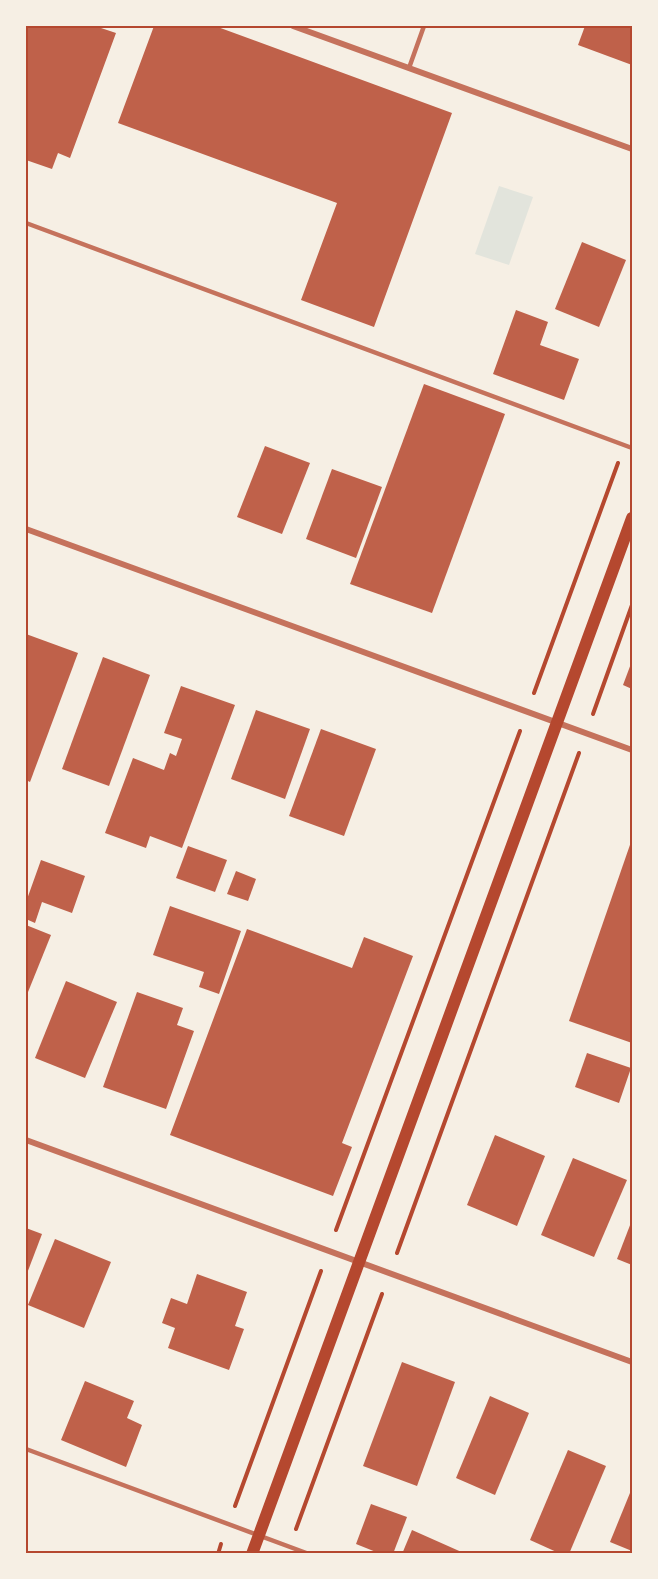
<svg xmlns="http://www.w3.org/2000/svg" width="658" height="1579" viewBox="0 0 658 1579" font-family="'Noto Sans',sans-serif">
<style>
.green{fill:#e2e4dc}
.building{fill:#bf614a}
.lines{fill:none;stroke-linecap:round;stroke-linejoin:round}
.path{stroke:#b5482f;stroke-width:4}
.service{stroke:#c5725c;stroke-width:4.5}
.minor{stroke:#c5725c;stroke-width:6}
.secondary{stroke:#b5482f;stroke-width:12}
.neatline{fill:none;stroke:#b5482f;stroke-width:2}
</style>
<rect width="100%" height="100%" fill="#f6efe4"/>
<path class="green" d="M499,186L533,197L509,265L475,254Z"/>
<g class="building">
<path d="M26,26H102L101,28L116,33L70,158L58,153L52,169L26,160Z"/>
<path d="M154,26H215L452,113L374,327L301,300L337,203L118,123Z"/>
<path d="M585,26H632V65L578,45Z"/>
<path d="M582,242L626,260L599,327L555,309Z"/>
<path d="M516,310L548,322L540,345L579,359L564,400L493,374Z"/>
<path d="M424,384L505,414L432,613L350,584Z"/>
<path d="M265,446L310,463L282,534L237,517Z"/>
<path d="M332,469L382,487L356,558L306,539Z"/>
<path d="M26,634L78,653L30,782L26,780Z"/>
<path d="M103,657L150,675L109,786L62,769Z"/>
<path d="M632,661V689L623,685Z"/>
<path d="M181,686L235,705L182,848L150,836L146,848L105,833L133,758L164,770L170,753L176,756L182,739L164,733Z"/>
<path d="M256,710L310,729L285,799L231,779Z"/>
<path d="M321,729L376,749L344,836L289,816Z"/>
<path d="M632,839V1043L569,1021Z"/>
<path d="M188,846L227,860L215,892L176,878Z"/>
<path d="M41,860L85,876L72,913L42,902L35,923L26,919V902Z"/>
<path d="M236,871L256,879L248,901L227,894Z"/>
<path d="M170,906L241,931L219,994L199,987L204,972L153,955Z"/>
<path d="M26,925L51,935L26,997Z"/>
<path d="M247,929L352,968L364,937L413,956L342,1143L352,1147L333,1196L170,1135Z"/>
<path d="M66,981L117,1002L85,1078L35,1058Z"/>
<path d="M137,992L183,1008L177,1025L194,1031L166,1109L103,1087Z"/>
<path d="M587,1053L631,1068L619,1103L575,1087Z"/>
<path d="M495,1135L545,1156L517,1226L467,1205Z"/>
<path d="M573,1158L627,1180L594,1257L541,1235Z"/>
<path d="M632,1220V1265L617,1259Z"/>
<path d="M26,1228L42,1234L26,1276Z"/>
<path d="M55,1239L111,1262L84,1328L28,1305Z"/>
<path d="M197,1274L247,1292L235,1326L244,1329L229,1370L168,1348L175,1328L162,1323L171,1298L187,1304Z"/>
<path d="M402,1362L455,1382L417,1486L363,1466Z"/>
<path d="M85,1381L134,1401L127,1418L142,1425L126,1467L61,1440Z"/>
<path d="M490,1396L529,1413L495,1495L456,1478Z"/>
<path d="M568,1450L606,1466L569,1554H561L530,1540Z"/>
<path d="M632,1488V1551L610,1542Z"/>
<path d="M371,1504L407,1517L393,1554H381L356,1544Z"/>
<path d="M412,1530L466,1554H402Z"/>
</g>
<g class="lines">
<g class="path">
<path d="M534,693L618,463"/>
<path d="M593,714L632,605"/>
<path d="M336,1230L520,731"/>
<path d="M397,1253L579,753"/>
<path d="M235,1506L321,1271"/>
<path d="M296,1529L382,1294"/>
<path d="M218,1554L221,1544"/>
</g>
<g class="service">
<path d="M409,68L424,26"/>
<path d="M26,223L632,448"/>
<path d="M26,1449L309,1554"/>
</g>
<g class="minor">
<path d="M293,26L632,149"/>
<path d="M26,529L632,750"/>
<path d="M26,1140L632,1362"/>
</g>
<path class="secondary" d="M252,1554L632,518"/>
</g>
<rect width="658" height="1579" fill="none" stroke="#f6efe4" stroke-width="54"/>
<rect x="27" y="27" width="604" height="1525" class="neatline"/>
</svg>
